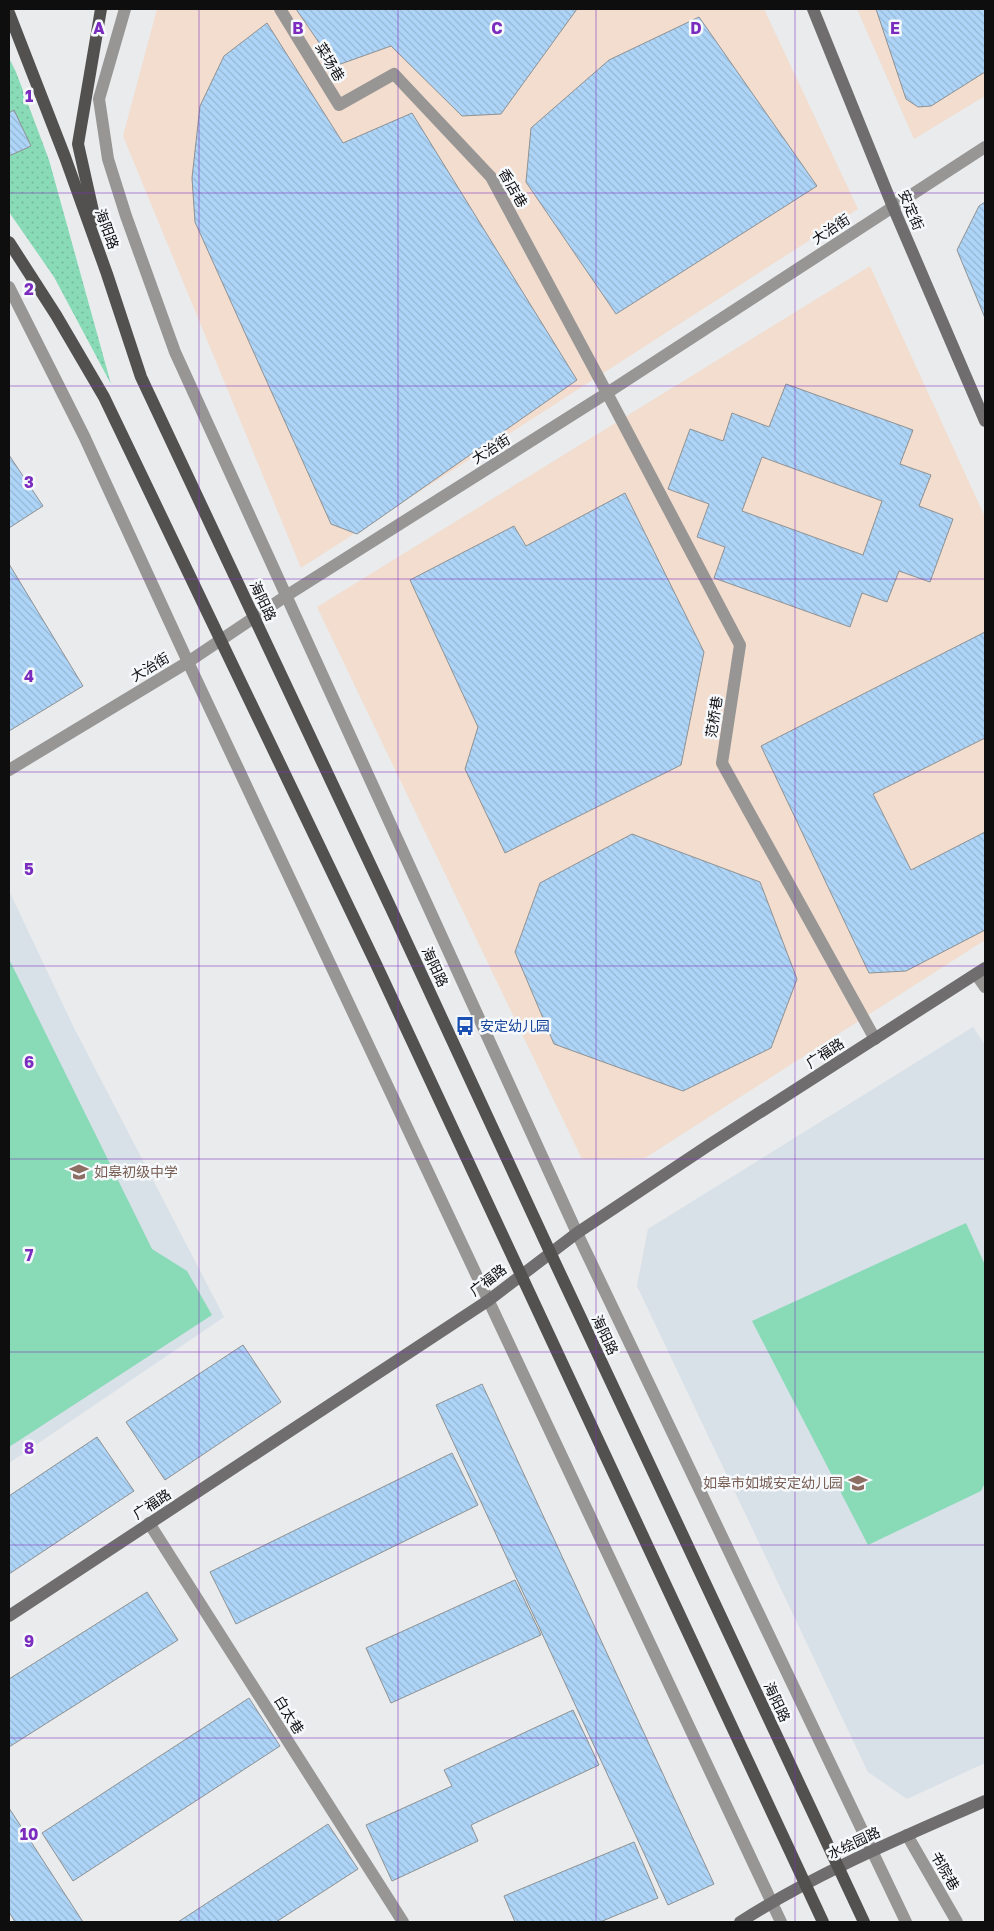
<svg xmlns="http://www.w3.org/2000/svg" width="994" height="1931" viewBox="0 0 994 1931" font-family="'Golos Text','Noto Sans SC',sans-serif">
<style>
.commercial{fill:#f2ddcf}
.built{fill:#d8e0e8}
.grass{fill:url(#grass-dots)}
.pitch{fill:#89dab7}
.building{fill:url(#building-back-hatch);stroke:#8f9192;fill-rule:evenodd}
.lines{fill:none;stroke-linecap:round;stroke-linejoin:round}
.lane{stroke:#979695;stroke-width:12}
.street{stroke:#979695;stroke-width:12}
.secondary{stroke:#6f6d6d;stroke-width:12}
.primary{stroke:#535150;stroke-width:12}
.grid{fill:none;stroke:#7b2cbf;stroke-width:1;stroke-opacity:0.55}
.labels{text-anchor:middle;stroke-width:5;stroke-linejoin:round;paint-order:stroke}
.street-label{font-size:14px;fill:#0e0e0f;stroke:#f6f9fb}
.transit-label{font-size:14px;fill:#164399;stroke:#f6f9fb;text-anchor:start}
.education-label{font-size:14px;fill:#785e54;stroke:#f6f9fb;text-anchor:start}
.grid-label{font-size:16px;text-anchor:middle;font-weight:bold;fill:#7b2cbf;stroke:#f6f9fb;stroke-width:5;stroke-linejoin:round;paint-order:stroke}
</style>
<defs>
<pattern id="grass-dots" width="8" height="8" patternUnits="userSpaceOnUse" patternTransform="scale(1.25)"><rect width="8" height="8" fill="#89dab7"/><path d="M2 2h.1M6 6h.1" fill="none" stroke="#75ba9c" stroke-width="1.8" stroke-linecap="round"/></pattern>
<pattern id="building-back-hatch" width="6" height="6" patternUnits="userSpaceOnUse" patternTransform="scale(1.25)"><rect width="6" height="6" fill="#aed5f8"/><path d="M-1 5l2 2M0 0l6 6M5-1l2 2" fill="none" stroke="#94b6d3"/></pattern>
</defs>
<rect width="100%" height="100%" fill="#e9ebed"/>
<g class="commercial">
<path d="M157,9H764L858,209L301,568L123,136Z"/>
<path d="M857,9H985V96L914,139Z"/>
<path d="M870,266L985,517V940L645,1158L582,1159L317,607Z"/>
</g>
<g class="built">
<path d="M9,891L74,1028L224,1317L9,1463Z"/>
<path d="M973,1027L985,1045V1763L907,1799L868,1772L637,1286L648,1229Z"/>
</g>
<path class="grass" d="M9,58L16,72L49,160L111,384L54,277L9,212Z"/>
<g class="pitch">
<path d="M9,959L152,1249L187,1271L212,1315L9,1447Z"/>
<path d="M966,1223L985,1265V1483L981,1491L868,1545L752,1321Z"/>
</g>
<g class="building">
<path d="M296,9H577L501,114L462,116L391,46L335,66Z"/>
<path d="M876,9H985V72L931,106L918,107L906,99Z"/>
<path d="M699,17L817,186L616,314L526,182L531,128L609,60Z"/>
<path d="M267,23L343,143L412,113L577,380L357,534L331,524L195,222L192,178L200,106L224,56Z"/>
<path d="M14,110L31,146L9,156V113Z"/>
<path d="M985,202V318L957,250L979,206Z"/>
<path d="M786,384L913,430L900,464L931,475L919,506L953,519L930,582L899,571L887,602L862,593L850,627L714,578L725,547L697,537L709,504L668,489L690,429L723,441L732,413L769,427ZM762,457L882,501L863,555L742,511Z"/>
<path d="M9,455L43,506L9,528Z"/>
<path d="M625,493L704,652L681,765L505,853L465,769L478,727L410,580L514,526L526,546Z"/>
<path d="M9,564L83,686L9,731Z"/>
<path d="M985,632V738L873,794L911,870L985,832V930L906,971L869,973L761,746Z"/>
<path d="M632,834L760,882L797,979L771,1048L683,1091L554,1044L515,952L540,883Z"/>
<path d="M243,1345L281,1402L165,1480L126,1422Z"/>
<path d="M482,1384L714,1884L668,1905L436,1405Z"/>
<path d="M97,1437L134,1491L9,1574V1496Z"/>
<path d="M452,1453L478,1505L236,1624L210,1572Z"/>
<path d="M515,1580L541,1635L391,1703L366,1648Z"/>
<path d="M147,1592L178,1640L9,1747V1679Z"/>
<path d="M249,1698L280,1746L73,1881L42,1833Z"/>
<path d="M573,1710L599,1765L471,1825L478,1841L392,1881L366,1825L452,1786L444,1770Z"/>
<path d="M9,1808L83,1922H15L9,1912Z"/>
<path d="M328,1824L358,1869L276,1922H178Z"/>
<path d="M634,1842L658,1898L600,1922H515L504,1896Z"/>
</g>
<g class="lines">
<g class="lane">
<path d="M280,9L339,105L394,74L491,177L607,393L740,645L722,763L875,1039"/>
<path d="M976,974L985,987"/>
<path d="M149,1523L403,1922"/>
</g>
<g class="street">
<path d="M125,9L99,99L108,159L126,216L175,352L577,1233L906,1922"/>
<path d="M9,287L84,436L188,662L781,1922"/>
<path d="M9,770L188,662L286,596L607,393L985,147"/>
<path d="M907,1835L957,1922"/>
</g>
<g class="secondary">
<path d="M813,9L893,207L985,421"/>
<path d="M9,1616L489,1300L577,1233L709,1145L985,968"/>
<path d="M740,1922C818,1872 901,1838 985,1801"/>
</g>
<g class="primary">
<path d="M9,13L65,157L107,274L141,377L395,917L550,1252L864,1922"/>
<path d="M95,220L78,144L101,9"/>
<path d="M9,242L56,315L104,397L376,964L823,1922"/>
</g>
</g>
<path class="grid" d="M199,9V1922M398,9V1922M596,9V1922M795,9V1922M9,193H985M9,386H985M9,579H985M9,772H985M9,966H985M9,1159H985M9,1352H985M9,1545H985M9,1738H985"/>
<defs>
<g id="bus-bare" transform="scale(1.5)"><path d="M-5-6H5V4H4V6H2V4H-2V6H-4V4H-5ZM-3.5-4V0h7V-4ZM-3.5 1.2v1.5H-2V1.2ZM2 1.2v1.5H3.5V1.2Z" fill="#1a4fb4" stroke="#f6f9fb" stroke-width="2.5" paint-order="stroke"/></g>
<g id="school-bare" transform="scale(1.5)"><path d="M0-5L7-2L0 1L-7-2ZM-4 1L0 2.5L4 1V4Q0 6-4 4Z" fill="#8d6e63" stroke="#f6f9fb" stroke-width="2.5" paint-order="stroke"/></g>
</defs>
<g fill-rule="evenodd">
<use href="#bus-bare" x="465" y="1026"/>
<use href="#school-bare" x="79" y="1172"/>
<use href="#school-bare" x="858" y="1483"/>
</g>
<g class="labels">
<g class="street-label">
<text transform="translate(330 62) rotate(59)" y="5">菜场巷</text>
<text transform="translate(513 188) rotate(60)" y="5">香店巷</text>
<text transform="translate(911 210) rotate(67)" y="5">安定街</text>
<text transform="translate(107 229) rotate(70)" y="5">海阳路</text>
<text transform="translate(831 229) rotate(-33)" y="5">大治街</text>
<text transform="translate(491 449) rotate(-32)" y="5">大治街</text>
<text transform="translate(263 601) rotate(65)" y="5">海阳路</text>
<text transform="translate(150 667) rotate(-31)" y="5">大治街</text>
<text transform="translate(714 717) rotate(-81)" y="5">范桥巷</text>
<text transform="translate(435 967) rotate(65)" y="5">海阳路</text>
<text transform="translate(825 1053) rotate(-33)" y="5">广福路</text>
<text transform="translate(488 1280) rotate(-37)" y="5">广福路</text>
<text transform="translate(605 1335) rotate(65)" y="5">海阳路</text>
<text transform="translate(152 1504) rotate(-33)" y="5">广福路</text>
<text transform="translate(777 1702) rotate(65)" y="5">海阳路</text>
<text transform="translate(289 1715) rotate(58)" y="5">白太巷</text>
<text transform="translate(854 1843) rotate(-25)" y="5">水绘园路</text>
<text transform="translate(945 1871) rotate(60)" y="5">书院巷</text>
</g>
<g class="transit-label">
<text x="480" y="1031">安定幼儿园</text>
</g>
<g class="education-label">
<text x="94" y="1177">如皋初级中学</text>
<text x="843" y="1488" text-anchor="end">如皋市如城安定幼儿园</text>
</g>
</g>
<g class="grid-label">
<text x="99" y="34">A</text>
<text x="298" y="34">B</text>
<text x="497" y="34">C</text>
<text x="696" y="34">D</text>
<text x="895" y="34">E</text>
<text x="29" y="102">1</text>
<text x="29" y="295">2</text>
<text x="29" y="488">3</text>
<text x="29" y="682">4</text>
<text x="29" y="875">5</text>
<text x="29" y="1068">6</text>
<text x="29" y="1261">7</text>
<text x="29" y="1454">8</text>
<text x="29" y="1647">9</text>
<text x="29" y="1840">10</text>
</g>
<rect width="994" height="1931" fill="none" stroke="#0e0e0f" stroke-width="20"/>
</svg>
